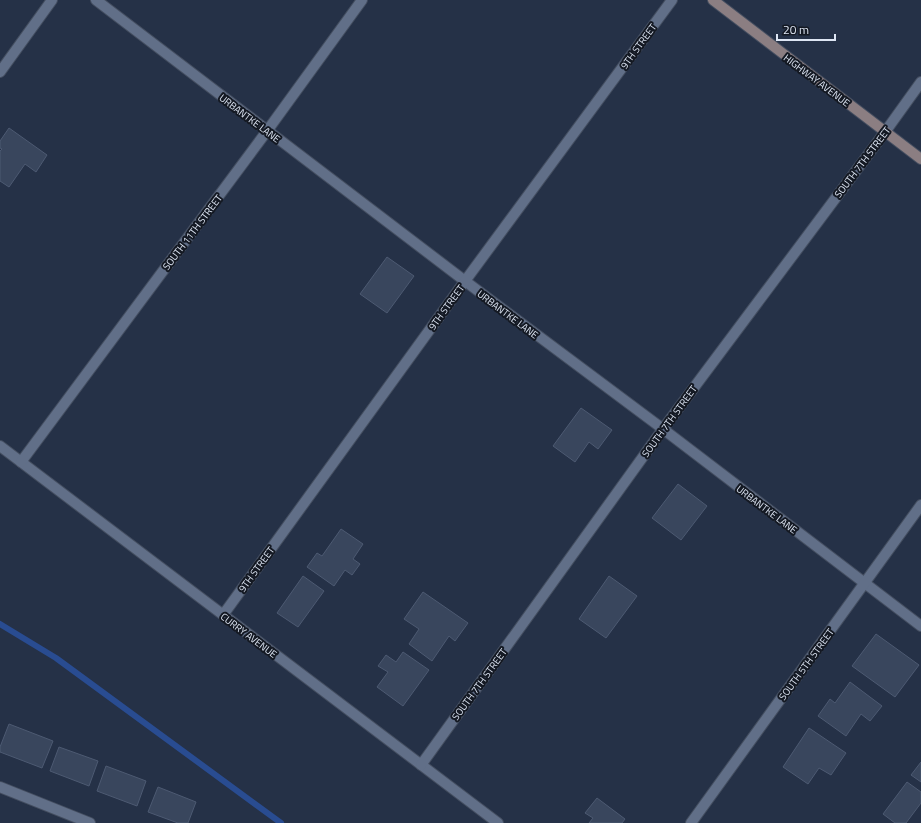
<svg xmlns="http://www.w3.org/2000/svg" width="921" height="823" viewBox="0 0 921 823" font-family="'Titillium Web',sans-serif">
<style>
.lines{fill:none;stroke-linecap:round;stroke-linejoin:round}
.stream{stroke:#294c91;stroke-width:6}
.building{fill:#39465d;stroke:#4d5a72}
.street-casing{stroke:#444e60;stroke-width:12}
.secondary-casing{stroke:#444e60;stroke-width:12}
.street{stroke:#616f88;stroke-width:10}
.secondary{stroke:#8b7e82;stroke-width:10}
.labels{text-anchor:middle;stroke-width:4;stroke-linejoin:round;paint-order:stroke}
.street-label{font-size:10px;fill:#dee6f4;stroke:#141923}
</style>
<rect width="100%" height="100%" fill="#253147"/>
<g class="lines">
<path class="stream" d="M0,624L56,658L281,823"/>
</g>
<g class="building">
<path d="M9,128L47,155L36,172L25,164L9,187L0,181V151L2,149L0,148V141Z"/>
<path d="M387,257L414,276L387,313L360,294Z"/>
<path d="M581,408L612,430L598,449L589,442L575,462L553,446Z"/>
<path d="M678,484L707,506L681,540L652,518Z"/>
<path d="M341,529L363,544L353,559L360,564L352,575L345,570L334,586L307,567L317,553L322,556Z"/>
<path d="M303,576L324,591L298,627L277,613Z"/>
<path d="M609,576L637,596L606,638L579,619Z"/>
<path d="M423,592L468,623L455,641L449,636L432,661L409,644L419,629L404,619Z"/>
<path d="M876,634L919,665L895,697L852,666Z"/>
<path d="M403,652L429,670L403,706L377,687L388,672L378,666L386,655L396,662Z"/>
<path d="M850,682L882,706L870,721L861,714L846,736L818,716L830,699L835,703Z"/>
<path d="M9,724L53,741L42,768L0,752V747Z"/>
<path d="M809,728L846,753L831,775L819,768L808,784L783,767Z"/>
<path d="M59,747L98,761L89,786L50,771Z"/>
<path d="M921,762V782L911,775Z"/>
<path d="M106,766L146,781L137,806L97,791Z"/>
<path d="M907,782L921,792V803L906,823H895L883,814Z"/>
<path d="M158,787L196,802L188,823H178L148,812Z"/>
<path d="M597,798L625,819L622,823H589L593,818L585,813Z"/>
</g>
<g class="lines">
<g class="street-casing">
<g id="street">
<path d="M96,0L465,281L663,429L921,626"/>
<path d="M0,72L52,0"/>
<path d="M0,446L498,823"/>
<path d="M21,462L267,131L362,0"/>
<path d="M223,615L465,281L672,0"/>
<path d="M421,765L663,429L885,132L921,82"/>
<path d="M0,787L90,823"/>
<path d="M691,823L921,505"/>
</g>
</g>
<g class="secondary-casing">
<path id="secondary" d="M713,0L921,159"/>
</g>
<use href="#street" class="street"/>
<use href="#secondary" class="secondary"/>
</g>
<g class="labels">
<g class="street-label">
<text transform="translate(638 46) rotate(-54)" y="4">9TH STREET</text>
<text transform="translate(817 80) rotate(37)" y="4">HIGHWAY AVENUE</text>
<text transform="translate(250 118) rotate(37)" y="4">URBANTKE LANE</text>
<text transform="translate(862 162) rotate(-53)" y="4">SOUTH 7TH STREET</text>
<text transform="translate(192 232) rotate(-53)" y="4">SOUTH 11TH STREET</text>
<text transform="translate(446 307) rotate(-54)" y="4">9TH STREET</text>
<text transform="translate(508 314) rotate(37)" y="4">URBANTKE LANE</text>
<text transform="translate(669 421) rotate(-54)" y="4">SOUTH 7TH STREET</text>
<text transform="translate(767 509) rotate(37)" y="4">URBANTKE LANE</text>
<text transform="translate(256 569) rotate(-54)" y="4">9TH STREET</text>
<text transform="translate(249 635) rotate(37)" y="4">CURRY AVENUE</text>
<text transform="translate(806 664) rotate(-54)" y="4">SOUTH 5TH STREET</text>
<text transform="translate(479 684) rotate(-54)" y="4">SOUTH 7TH STREET</text>
</g>
</g>
<path d="M777 34v6h58v-6" fill="none" stroke="#dee6f4" stroke-width="2"/>
<text x="783" y="34" font-size="12" fill="#dee6f4" stroke="#141923" stroke-width="3" paint-order="stroke">20 m</text>
</svg>
